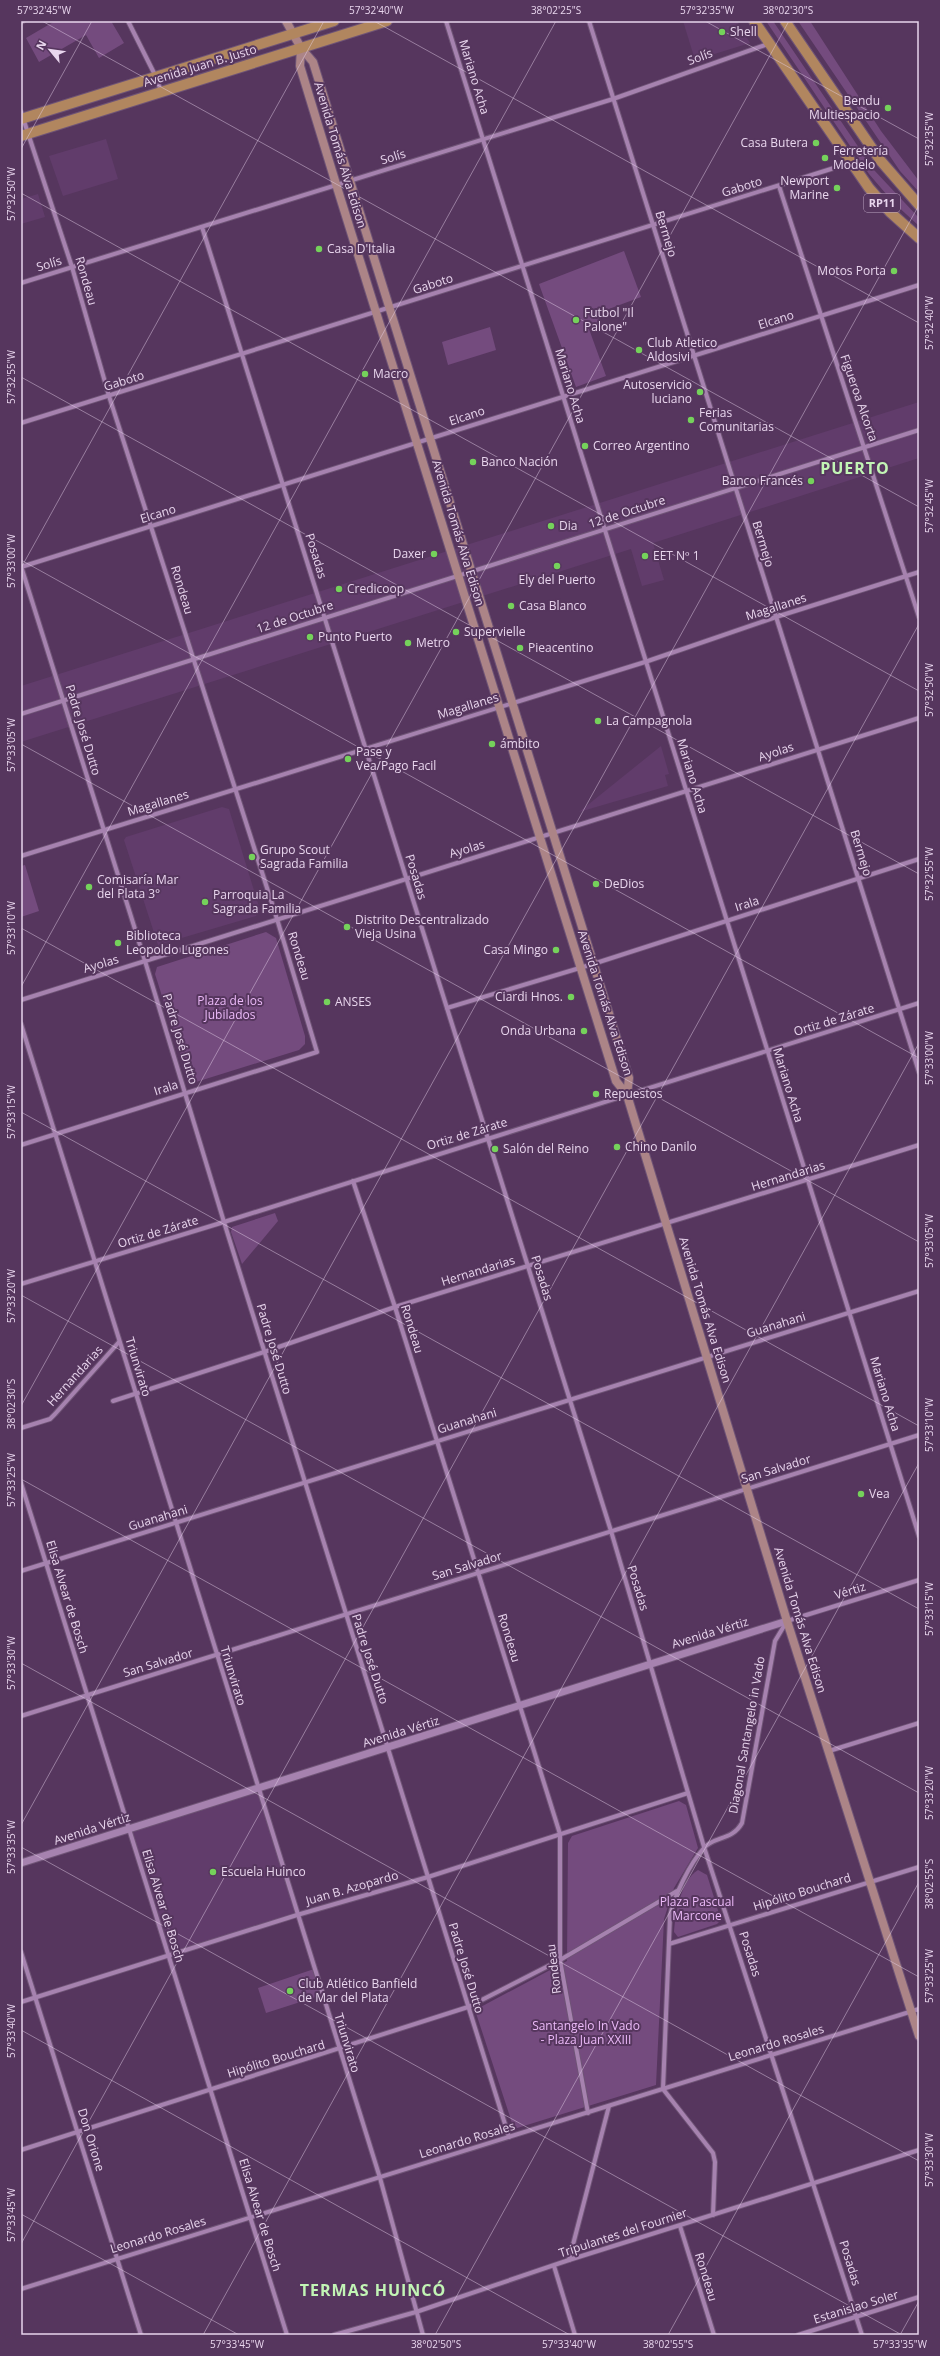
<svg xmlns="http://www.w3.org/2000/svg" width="940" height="2356" viewBox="0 0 940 2356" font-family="'Open Sans',sans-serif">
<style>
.built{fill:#613c6b}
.green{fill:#744b7e}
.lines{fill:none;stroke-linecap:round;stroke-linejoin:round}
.minor-casing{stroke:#6f5476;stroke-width:6}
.tertiary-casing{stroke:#6f5476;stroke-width:9}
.secondary-casing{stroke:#6f5476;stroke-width:10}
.primary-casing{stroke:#6f5476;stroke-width:12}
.minor{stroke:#a682af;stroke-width:4}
.tertiary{stroke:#a682af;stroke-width:7}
.secondary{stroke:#ac8487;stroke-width:8}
.primary{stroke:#b1865f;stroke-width:10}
.ticks{fill:none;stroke:#e8d5ed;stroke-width:1;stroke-opacity:0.45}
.poi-dot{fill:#75d25b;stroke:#56365e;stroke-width:1.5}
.labels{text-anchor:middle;stroke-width:4;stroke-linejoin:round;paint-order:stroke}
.shield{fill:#56365e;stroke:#bca5c2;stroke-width:1}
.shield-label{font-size:11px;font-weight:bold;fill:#e8d5ed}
.poi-label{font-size:12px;fill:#e8d5ed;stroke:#56365e;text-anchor:start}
.street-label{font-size:12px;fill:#e8d5ed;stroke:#56365e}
.park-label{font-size:12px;fill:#ecbaf9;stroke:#56365e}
.district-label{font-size:16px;font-weight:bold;letter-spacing:1px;fill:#c2f5b5;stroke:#56365e}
.neatline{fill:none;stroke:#e8d5ed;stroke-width:1.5}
.ticks-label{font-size:10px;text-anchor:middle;fill:#e8d5ed}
</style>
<rect width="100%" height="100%" fill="#56365e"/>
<g class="built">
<path d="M683,21H737L750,43L695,60Z"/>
<path d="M106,139L118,179L63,196L49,156Z"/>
<path d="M38,194L45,217L21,224V199Z"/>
<path d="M919,402V458L653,543L664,580L642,586L631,549L21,742V686Z"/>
<path d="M661,746L669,774L665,775L668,786L579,812Z"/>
<path d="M222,807L229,809L260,910L256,916L158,945L124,840L126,837Z"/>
<path d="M258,1788L297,1915L168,1955L128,1829Z"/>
</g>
<g class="green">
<path d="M55,21H111L124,43L99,58L86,35L39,62L26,38Z"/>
<path d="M766,21H773L874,170L919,218V226L893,202L869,174Z"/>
<path d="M798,21H810L881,131L919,181V192L900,171Z"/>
<path d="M624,251L641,297L598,313L602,324L589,329L606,376L576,387L539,284Z"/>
<path d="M490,327L496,350L448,365L442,342Z"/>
<path d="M25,865L39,911L21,917V866Z"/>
<path d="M266,932L276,938L305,1036V1044L299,1050L196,1082H192L188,1078L155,974L157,967Z"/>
<path d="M275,1213L278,1221L242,1264L231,1232L232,1227Z"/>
<path d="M679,1801L686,1805L698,1848L674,1888L664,1919L656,2085L514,2129L475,2010L567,1961L568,1843L572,1836Z"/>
<path d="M698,1870L707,1875L721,1920L717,1924L678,1937L674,1932C675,1914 681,1880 698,1870Z"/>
<path d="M314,1969L322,1995L266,2013L258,1988Z"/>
</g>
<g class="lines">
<g class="minor-casing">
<g id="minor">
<path d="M128,21L156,77L161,91"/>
<path d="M446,21L919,1536"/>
<path d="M589,21L919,1072"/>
<path d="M21,22L23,21"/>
<path d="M21,112L72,267L109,396L277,919L317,1052L21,1145"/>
<path d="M779,186L919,617"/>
<path d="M202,227L611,1531L704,1847L862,2335"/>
<path d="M21,283L613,99L768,44"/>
<path d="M21,423L850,163"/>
<path d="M21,566L145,961L224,1222L509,2137"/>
<path d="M21,567L919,285"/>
<path d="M21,714L919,430"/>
<path d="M21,856L645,662L776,617L919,572"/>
<path d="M21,1000L919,718"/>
<path d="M447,1008L593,964L919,859"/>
<path d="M21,1024L380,2178L423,2335"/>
<path d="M353,1181L395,1307L560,1834V1960L588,2113"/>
<path d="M21,1284L224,1222L919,1003"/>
<path d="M113,1401L264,1352L395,1307L919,1145"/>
<path d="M21,1428L50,1419L55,1414L119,1342"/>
<path d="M21,1483L287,2335"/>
<path d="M21,1571L919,1291"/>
<path d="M21,1716L919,1435"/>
<path d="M829,1751L919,1723"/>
<path d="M669,1944L919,1867"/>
<path d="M21,1952L141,2335"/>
<path d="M21,2002L297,1915L428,1877L688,1793"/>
<path d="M21,2150L468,2007L560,1960L677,1891"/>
<path d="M713,2215L715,2162L713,2153L663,2089L670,1916C674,1896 690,1863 704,1848C714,1836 732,1841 742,1823L775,1641L787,1621L919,1580"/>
<path d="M680,2226L714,2335"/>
<path d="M569,2260L609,2106"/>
<path d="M554,2266L575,2335"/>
<path d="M21,2289L919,2009"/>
<path d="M334,2335L416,2312L569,2260L919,2150"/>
<path d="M798,2335L919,2297"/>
</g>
</g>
<g class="tertiary-casing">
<path id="tertiary" d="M21,1863L787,1621"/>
</g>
<g class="secondary-casing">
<g id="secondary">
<path d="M286,21L301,48L313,62L629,1078L627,1095"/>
<path d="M301,48L300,66L336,184L616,1081L627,1095L787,1621L919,2036"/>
</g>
</g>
<g class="primary-casing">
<g id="primary">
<path d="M754,21L869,188L890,212L919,238"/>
<path d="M785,21L880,160L919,205"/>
<path d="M21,119L334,21"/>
<path d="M21,136L387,21"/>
</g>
</g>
<use href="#minor" class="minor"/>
<use href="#tertiary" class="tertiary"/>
<use href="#secondary" class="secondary"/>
<use href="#primary" class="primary"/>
</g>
<path class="ticks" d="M42,21L919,507M374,21L919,323M705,21L919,139M21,149L92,21M21,193L919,691M21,377L919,874M21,560L919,1058M21,568L324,21M21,744L919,1242M21,928L919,1426M21,987L556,21M21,1112L919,1609M21,1295L919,1793M21,1406L789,21M21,1479L919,1977M21,1663L919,2161M21,1825L919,205M21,1847L902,2335M21,2030L570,2335M21,2214L239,2335M21,2244L919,624M203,2335L919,1043M435,2335L919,1463M668,2335L919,1882M900,2335L919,2301"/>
<g class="poi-dot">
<circle cx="722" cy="32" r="4"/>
<circle cx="888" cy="108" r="4"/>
<circle cx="816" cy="143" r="4"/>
<circle cx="825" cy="158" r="4"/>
<circle cx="837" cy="188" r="4"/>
<circle cx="319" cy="249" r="4"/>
<circle cx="894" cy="271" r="4"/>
<circle cx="576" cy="320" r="4"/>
<circle cx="639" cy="350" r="4"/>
<circle cx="365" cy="374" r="4"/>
<circle cx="700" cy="392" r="4"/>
<circle cx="691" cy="420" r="4"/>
<circle cx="585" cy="446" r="4"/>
<circle cx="473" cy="462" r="4"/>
<circle cx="811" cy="481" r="4"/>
<circle cx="551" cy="526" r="4"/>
<circle cx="434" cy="554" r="4"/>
<circle cx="645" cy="556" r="4"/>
<circle cx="557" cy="566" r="4"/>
<circle cx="339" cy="589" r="4"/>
<circle cx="511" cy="606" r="4"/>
<circle cx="456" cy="632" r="4"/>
<circle cx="310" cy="637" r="4"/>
<circle cx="408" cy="643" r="4"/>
<circle cx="520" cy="648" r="4"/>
<circle cx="598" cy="721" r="4"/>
<circle cx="492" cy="744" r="4"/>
<circle cx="348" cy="759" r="4"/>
<circle cx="252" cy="857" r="4"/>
<circle cx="596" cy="884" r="4"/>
<circle cx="89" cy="887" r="4"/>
<circle cx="205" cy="902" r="4"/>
<circle cx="347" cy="927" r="4"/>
<circle cx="118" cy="943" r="4"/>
<circle cx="556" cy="950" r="4"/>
<circle cx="571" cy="997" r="4"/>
<circle cx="327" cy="1002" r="4"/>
<circle cx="584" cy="1031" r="4"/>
<circle cx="596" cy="1094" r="4"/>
<circle cx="617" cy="1147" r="4"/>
<circle cx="495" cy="1149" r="4"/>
<circle cx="861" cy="1494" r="4"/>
<circle cx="213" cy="1872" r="4"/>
<circle cx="290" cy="1991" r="4"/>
</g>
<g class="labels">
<rect class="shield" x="864" y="194" width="36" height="18" rx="3"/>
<g class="shield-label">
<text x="882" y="207">RP11</text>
</g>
<g class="poi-label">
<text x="730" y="36">Shell</text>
<text x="880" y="105" text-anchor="end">Bendu<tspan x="880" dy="14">Multiespacio</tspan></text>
<text x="808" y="147" text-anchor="end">Casa Butera</text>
<text x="833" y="155">Ferretería<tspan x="833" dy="14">Modelo</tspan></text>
<text x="829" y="185" text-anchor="end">Newport<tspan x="829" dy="14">Marine</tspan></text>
<text x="327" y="253">Casa D'Italia</text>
<text x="886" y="275" text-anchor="end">Motos Porta</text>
<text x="584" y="317">Futbol "Il<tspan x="584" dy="14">Palone"</tspan></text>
<text x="647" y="347">Club Atletico<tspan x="647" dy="14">Aldosivi</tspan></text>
<text x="373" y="378">Macro</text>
<text x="692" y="389" text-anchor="end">Autoservicio<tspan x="692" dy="14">luciano</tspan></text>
<text x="699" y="417">Ferias<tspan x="699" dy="14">Comunitarias</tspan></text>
<text x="593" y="450">Correo Argentino</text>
<text x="481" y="466">Banco Nación</text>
<text x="803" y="485" text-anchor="end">Banco Francés</text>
<text x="559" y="530">Dia</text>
<text x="426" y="558" text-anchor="end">Daxer</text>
<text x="653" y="560">EET Nº 1</text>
<text x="557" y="584" text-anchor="middle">Ely del Puerto</text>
<text x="347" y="593">Credicoop</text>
<text x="519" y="610">Casa Blanco</text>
<text x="464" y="636">Supervielle</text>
<text x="318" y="641">Punto Puerto</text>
<text x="416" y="647">Metro</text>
<text x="528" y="652">Pieacentino</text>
<text x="606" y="725">La Campagnola</text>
<text x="500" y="748">ámbito</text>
<text x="356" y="756">Pase y<tspan x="356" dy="14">Vea/Pago Facil</tspan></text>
<text x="260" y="854">Grupo Scout<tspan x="260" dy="14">Sagrada Familia</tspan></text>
<text x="97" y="884">Comisaría Mar<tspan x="97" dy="14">del Plata 3°</tspan></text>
<text x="604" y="888">DeDios</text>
<text x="213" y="899">Parroquia La<tspan x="213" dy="14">Sagrada Familia</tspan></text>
<text x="355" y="924">Distrito Descentralizado<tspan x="355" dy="14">Vieja Usina</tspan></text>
<text x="126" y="940">Biblioteca<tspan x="126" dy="14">Leopoldo Lugones</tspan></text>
<text x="548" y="954" text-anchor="end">Casa Mingo</text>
<text x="563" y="1001" text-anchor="end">Ciardi Hnos.</text>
<text x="335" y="1006">ANSES</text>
<text x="576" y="1035" text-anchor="end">Onda Urbana</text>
<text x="604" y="1098">Repuestos</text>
<text x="625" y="1151">Chino Danilo</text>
<text x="503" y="1153">Salón del Reino</text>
<text x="869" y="1498">Vea</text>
<text x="221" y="1876">Escuela Huinco</text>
<text x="298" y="1988">Club Atlético Banfield<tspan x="298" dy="14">de Mar del Plata</tspan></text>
</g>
<g class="street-label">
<text transform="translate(700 57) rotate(-20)" y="4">Solís</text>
<text transform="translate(200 66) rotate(-17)" y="4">Avenida Juan B. Justo</text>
<text transform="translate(474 77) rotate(73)" y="4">Mariano Acha</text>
<text transform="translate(340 155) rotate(73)" y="4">Avenida Tomás Alva Edison</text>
<text transform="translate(393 157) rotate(-17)" y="4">Solís</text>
<text transform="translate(742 187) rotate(-17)" y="4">Gaboto</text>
<text transform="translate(666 234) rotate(73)" y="4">Bermejo</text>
<text transform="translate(49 264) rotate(-17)" y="4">Solís</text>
<text transform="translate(86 281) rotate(74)" y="4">Rondeau</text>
<text transform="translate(433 284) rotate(-18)" y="4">Gaboto</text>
<text transform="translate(776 320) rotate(-17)" y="4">Elcano</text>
<text transform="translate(124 381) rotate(-17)" y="4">Gaboto</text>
<text transform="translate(570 386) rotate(73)" y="4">Mariano Acha</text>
<text transform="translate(859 398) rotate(71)" y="4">Figueroa Alcorta</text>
<text transform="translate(467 416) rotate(-18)" y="4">Elcano</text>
<text transform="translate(627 512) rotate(-18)" y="4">12 de Octubre</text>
<text transform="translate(158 514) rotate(-17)" y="4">Elcano</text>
<text transform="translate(458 533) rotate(73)" y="4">Avenida Tomás Alva Edison</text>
<text transform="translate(763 544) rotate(73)" y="4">Bermejo</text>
<text transform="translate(316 556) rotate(73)" y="4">Posadas</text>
<text transform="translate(182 590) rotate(73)" y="4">Rondeau</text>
<text transform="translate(776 607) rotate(-18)" y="4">Magallanes</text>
<text transform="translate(295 617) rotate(-18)" y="4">12 de Octubre</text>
<text transform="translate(468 706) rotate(-17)" y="4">Magallanes</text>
<text transform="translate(83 730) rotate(73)" y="4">Padre José Dutto</text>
<text transform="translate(776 752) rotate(-18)" y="4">Ayolas</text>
<text transform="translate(692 776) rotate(73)" y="4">Mariano Acha</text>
<text transform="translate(158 803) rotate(-17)" y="4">Magallanes</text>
<text transform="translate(467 849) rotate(-17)" y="4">Ayolas</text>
<text transform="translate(861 853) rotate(73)" y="4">Bermejo</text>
<text transform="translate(416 877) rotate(73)" y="4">Posadas</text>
<text transform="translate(747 904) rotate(-18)" y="4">Irala</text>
<text transform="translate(299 956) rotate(73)" y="4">Rondeau</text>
<text transform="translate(101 964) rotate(-17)" y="4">Ayolas</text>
<text transform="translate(605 1003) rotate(72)" y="4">Avenida Tomás Alva Edison</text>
<text transform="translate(834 1020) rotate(-17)" y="4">Ortiz de Zárate</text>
<text transform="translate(180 1039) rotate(73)" y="4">Padre José Dutto</text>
<text transform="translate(788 1085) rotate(73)" y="4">Mariano Acha</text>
<text transform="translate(166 1088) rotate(-18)" y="4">Irala</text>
<text transform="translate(467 1134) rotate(-17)" y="4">Ortiz de Zárate</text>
<text transform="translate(788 1176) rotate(-17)" y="4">Hernandarias</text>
<text transform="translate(158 1232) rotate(-17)" y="4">Ortiz de Zárate</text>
<text transform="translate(478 1271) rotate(-17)" y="4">Hernandarias</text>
<text transform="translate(542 1278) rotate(73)" y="4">Posadas</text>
<text transform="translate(705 1310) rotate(73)" y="4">Avenida Tomás Alva Edison</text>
<text transform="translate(776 1325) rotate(-17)" y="4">Guanahani</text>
<text transform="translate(412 1329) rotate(73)" y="4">Rondeau</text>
<text transform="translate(274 1349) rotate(73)" y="4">Padre José Dutto</text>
<text transform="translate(138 1367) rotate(73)" y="4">Triunvirato</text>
<text transform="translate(75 1376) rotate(-48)" y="4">Hernandarias</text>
<text transform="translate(885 1394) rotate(73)" y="4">Mariano Acha</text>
<text transform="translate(467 1421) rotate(-17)" y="4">Guanahani</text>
<text transform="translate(776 1469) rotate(-17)" y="4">San Salvador</text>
<text transform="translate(158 1518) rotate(-17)" y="4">Guanahani</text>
<text transform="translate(467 1566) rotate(-17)" y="4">San Salvador</text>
<text transform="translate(638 1588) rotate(73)" y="4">Posadas</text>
<text transform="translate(850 1591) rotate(-17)" y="4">Vértiz</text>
<text transform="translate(67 1597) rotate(73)" y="4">Elisa Alvear de Bosch</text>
<text transform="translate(800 1620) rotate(73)" y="4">Avenida Tomás Alva Edison</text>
<text transform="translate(710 1633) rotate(-17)" y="4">Avenida Vértiz</text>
<text transform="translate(509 1638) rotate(73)" y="4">Rondeau</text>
<text transform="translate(370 1659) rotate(72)" y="4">Padre José Dutto</text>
<text transform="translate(158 1663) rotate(-17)" y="4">San Salvador</text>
<text transform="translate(233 1676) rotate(73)" y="4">Triunvirato</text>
<text transform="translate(401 1732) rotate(-17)" y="4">Avenida Vértiz</text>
<text transform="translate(747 1735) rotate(-80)" y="4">Diagonal Santangelo in Vado</text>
<text transform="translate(92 1829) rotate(-18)" y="4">Avenida Vértiz</text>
<text transform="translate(352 1888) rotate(-16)" y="4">Juan B. Azopardo</text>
<text transform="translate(802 1892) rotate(-17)" y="4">Hipólito Bouchard</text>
<text transform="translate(163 1906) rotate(73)" y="4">Elisa Alvear de Bosch</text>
<text transform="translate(750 1954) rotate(72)" y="4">Posadas</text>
<text transform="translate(466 1968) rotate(73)" y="4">Padre José Dutto</text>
<text transform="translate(554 1969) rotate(-97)" y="4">Rondeau</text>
<text transform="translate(347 2043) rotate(73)" y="4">Triunvirato</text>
<text transform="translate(776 2043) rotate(-17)" y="4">Leonardo Rosales</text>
<text transform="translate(276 2059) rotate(-17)" y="4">Hipólito Bouchard</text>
<text transform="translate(91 2140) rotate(73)" y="4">Don Orione</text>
<text transform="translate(467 2140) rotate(-17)" y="4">Leonardo Rosales</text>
<text transform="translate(260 2215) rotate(73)" y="4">Elisa Alvear de Bosch</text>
<text transform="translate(623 2233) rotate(-18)" y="4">Tripulantes del Fournier</text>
<text transform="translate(158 2235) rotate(-17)" y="4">Leonardo Rosales</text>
<text transform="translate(850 2263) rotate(73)" y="4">Posadas</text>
<text transform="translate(706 2277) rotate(73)" y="4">Rondeau</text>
<text transform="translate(856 2307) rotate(-17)" y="4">Estanislao Soler</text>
</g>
<g class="park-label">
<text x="230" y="1005">Plaza de los<tspan x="230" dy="14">Jubilados</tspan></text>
<text x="697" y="1906">Plaza Pascual<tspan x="697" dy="14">Marcone</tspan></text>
<text x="586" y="2030">Santangelo In Vado<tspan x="586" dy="14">- Plaza Juan XXIII</tspan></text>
</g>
<g class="district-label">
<text x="855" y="474">PUERTO</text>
<text x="373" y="2296">TERMAS HUINCÓ</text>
</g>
</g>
<rect width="940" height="2356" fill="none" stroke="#56365e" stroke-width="44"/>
<g transform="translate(50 50) rotate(299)" stroke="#56365e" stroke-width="3" paint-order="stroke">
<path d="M0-3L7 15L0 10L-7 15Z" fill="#e8d5ed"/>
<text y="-6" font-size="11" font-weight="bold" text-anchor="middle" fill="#e8d5ed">N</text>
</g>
<rect x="22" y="22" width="896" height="2312" class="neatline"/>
<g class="ticks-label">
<text x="44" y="14">57°32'45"W</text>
<text x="376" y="14">57°32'40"W</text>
<text x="556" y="14">38°02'25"S</text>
<text x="707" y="14">57°32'35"W</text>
<text x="788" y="14">38°02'30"S</text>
<text transform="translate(929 139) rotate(-90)" y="4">57°32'35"W</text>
<text transform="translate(11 194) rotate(-90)" y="4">57°32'50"W</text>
<text transform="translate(929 323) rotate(-90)" y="4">57°32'40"W</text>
<text transform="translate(11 377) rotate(-90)" y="4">57°32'55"W</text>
<text transform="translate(929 506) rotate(-90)" y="4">57°32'45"W</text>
<text transform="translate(11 561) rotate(-90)" y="4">57°33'00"W</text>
<text transform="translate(929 690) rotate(-90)" y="4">57°32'50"W</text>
<text transform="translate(11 745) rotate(-90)" y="4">57°33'05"W</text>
<text transform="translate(929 874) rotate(-90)" y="4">57°32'55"W</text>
<text transform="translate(11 928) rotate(-90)" y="4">57°33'10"W</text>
<text transform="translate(929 1058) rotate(-90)" y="4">57°33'00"W</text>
<text transform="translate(11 1112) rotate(-90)" y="4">57°33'15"W</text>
<text transform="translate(929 1241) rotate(-90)" y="4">57°33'05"W</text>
<text transform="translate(11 1296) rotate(-90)" y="4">57°33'20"W</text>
<text transform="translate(11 1404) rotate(-90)" y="4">38°02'30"S</text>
<text transform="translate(929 1425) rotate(-90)" y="4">57°33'10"W</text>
<text transform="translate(11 1480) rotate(-90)" y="4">57°33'25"W</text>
<text transform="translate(929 1609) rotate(-90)" y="4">57°33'15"W</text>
<text transform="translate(11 1663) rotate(-90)" y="4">57°33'30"W</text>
<text transform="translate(929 1793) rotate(-90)" y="4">57°33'20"W</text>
<text transform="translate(11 1847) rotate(-90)" y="4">57°33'35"W</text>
<text transform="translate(929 1884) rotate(-90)" y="4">38°02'55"S</text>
<text transform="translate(929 1976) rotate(-90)" y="4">57°33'25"W</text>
<text transform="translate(11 2031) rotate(-90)" y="4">57°33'40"W</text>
<text transform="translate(929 2160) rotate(-90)" y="4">57°33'30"W</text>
<text transform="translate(11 2215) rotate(-90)" y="4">57°33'45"W</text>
<text x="237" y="2348">57°33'45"W</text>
<text x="436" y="2348">38°02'50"S</text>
<text x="569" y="2348">57°33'40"W</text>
<text x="668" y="2348">38°02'55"S</text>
<text x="900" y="2348">57°33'35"W</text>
</g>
</svg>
